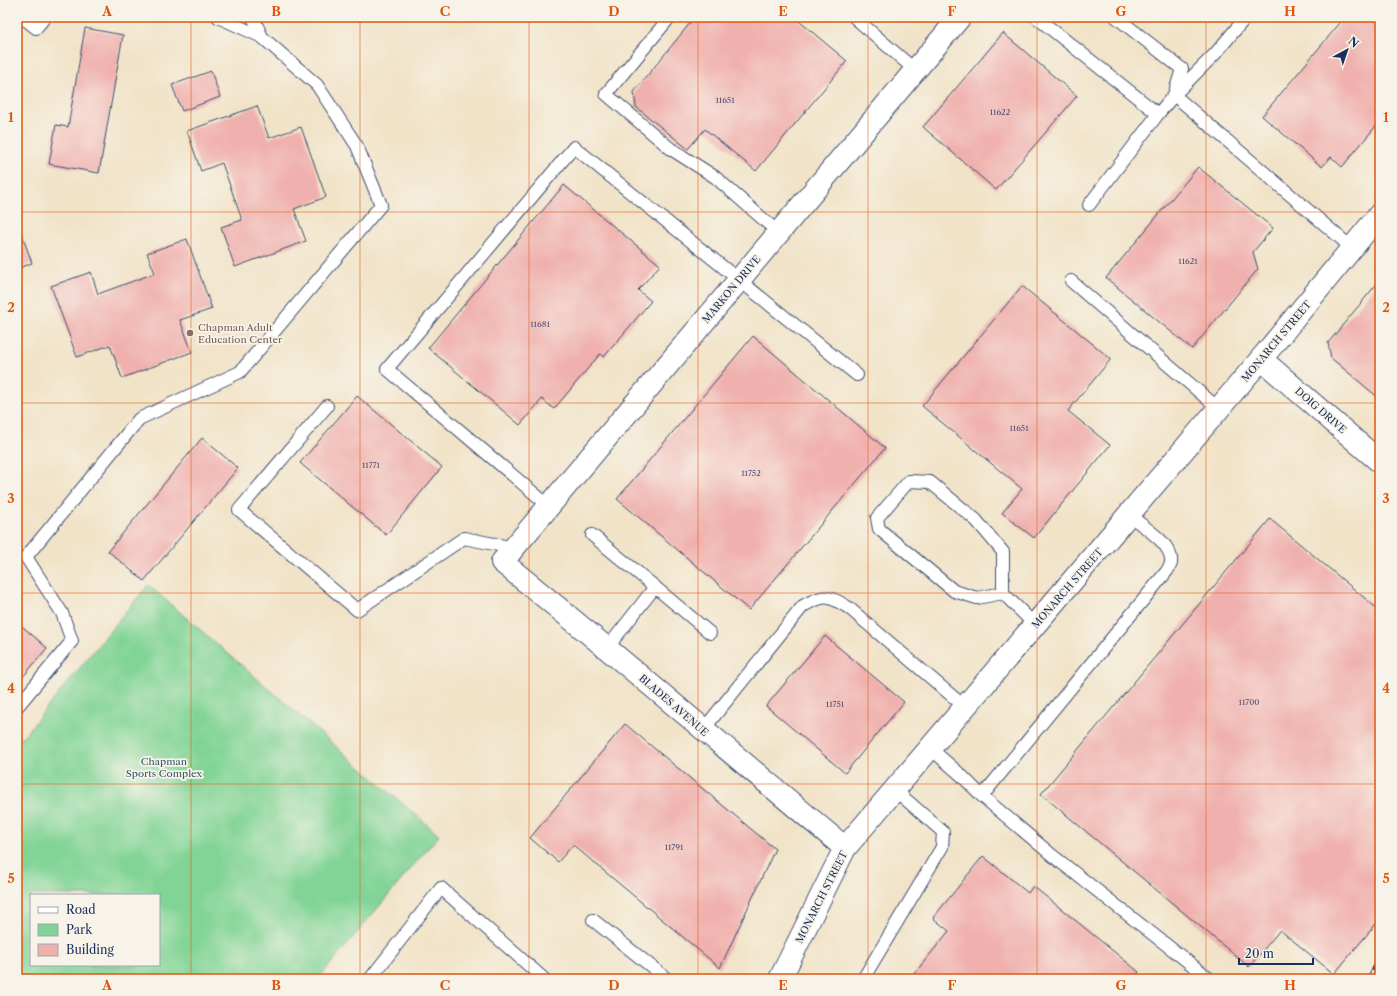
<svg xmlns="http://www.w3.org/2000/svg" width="1397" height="996" viewBox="0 0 1397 996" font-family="'Libre Caslon Text',serif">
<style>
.park{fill:#82d496;stroke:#4e827a;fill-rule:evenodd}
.building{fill:#f0b1ae}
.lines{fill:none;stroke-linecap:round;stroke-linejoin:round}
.service-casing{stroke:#3b4a6e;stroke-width:14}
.minor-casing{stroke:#3b4a6e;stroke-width:24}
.service{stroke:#fff;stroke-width:12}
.minor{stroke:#fff;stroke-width:22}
.rail-casing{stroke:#1b2f5e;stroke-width:4.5}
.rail{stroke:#f7f3e8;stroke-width:3;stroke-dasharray:9;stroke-linecap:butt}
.grid{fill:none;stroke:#de5710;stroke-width:1;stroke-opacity:0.55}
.education-dot{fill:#8d6e63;stroke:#f7f3e8;stroke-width:1.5}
.labels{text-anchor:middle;stroke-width:3.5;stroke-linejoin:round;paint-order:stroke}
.number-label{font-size:8px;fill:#505072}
.street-label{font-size:10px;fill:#1b2f5e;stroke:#f7f3e8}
.education-label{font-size:10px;fill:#785e54;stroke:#f7f3e8;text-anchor:start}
.park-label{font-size:10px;fill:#35586c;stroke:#f7f3e8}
.neatline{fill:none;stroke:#de5710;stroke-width:1.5}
.grid-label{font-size:13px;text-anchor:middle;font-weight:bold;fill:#de5710}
</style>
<rect width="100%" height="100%" fill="#f7f3e8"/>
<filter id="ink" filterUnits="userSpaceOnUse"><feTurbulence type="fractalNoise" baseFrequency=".025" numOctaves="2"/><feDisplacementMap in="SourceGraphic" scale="8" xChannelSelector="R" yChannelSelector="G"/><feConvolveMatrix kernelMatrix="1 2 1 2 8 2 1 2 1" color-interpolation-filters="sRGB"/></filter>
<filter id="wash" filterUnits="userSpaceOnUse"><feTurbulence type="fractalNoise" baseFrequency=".012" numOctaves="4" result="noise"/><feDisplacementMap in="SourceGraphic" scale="16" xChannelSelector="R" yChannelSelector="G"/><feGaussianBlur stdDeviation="0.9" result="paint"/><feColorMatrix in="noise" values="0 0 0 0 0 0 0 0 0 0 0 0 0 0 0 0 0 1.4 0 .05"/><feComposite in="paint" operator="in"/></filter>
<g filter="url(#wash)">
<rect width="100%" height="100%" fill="#f1e3c8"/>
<path class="park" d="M148,585L439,835L318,979H17V744ZM31,895H159V965H31Z"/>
<g id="blocks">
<g class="building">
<path d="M695,17H794L847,61L756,171L705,129L688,149L636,107L634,92Z"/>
<path d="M1345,17H1372L1380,24V121L1342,167L1331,157L1322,167L1262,116Z"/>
<path d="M85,28L123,35L99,173L49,164L56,125L68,127Z"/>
<path d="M1003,33L1077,96L996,190L923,127Z"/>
<path d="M211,71L220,97L182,111L172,85Z"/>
<path d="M257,106L269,138L301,127L326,197L294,209L306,241L235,267L221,227L242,220L222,163L201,171L187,131Z"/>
<path d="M1198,167L1273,228L1253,252L1258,269L1192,349L1106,278Z"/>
<path d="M564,185L660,265L638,290L651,301L604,357L600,354L554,409L542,399L520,425L428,348Z"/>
<path d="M17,221L32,263L17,269Z"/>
<path d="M187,239L212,309L180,320L192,352L122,378L110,345L77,357L51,286L91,272L98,294L155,273L147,253Z"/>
<path d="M1380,280V399L1331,358L1328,343Z"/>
<path d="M1022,286L1111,359L1068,411L1110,445L1034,538L1002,513L1022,489L922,406Z"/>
<path d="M753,336L885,448L749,610L617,499Z"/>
<path d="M357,396L442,467L386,535L300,463Z"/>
<path d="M202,438L238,468L144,581L108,551Z"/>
<path d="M1270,519L1380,611V919L1334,974L1280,930L1249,967L1041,794Z"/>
<path d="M17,622L47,648L17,684Z"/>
<path d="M825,636L904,702L845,773L766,706Z"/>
<path d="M625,724L775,849L720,968L573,845L558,862L530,838Z"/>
<path d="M983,856L1028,893L1033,886L1139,972L1133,979H910L949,931L933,918Z"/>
</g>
</g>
</g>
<g filter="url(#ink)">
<use href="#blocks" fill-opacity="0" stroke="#3b4a6e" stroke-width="1"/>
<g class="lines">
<g class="service-casing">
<g id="service">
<path d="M22,17L36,28L45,17"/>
<path d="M253,17L262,37"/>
<path d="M670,17L606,94L671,149L715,177L779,233"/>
<path d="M854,17L915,70"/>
<path d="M1036,17L1158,114L1174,95L1352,248"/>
<path d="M1116,17L1182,69L1174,95"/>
<path d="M1175,94L1215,54L1246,17"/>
<path d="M1089,205L1158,114"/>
<path d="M1071,281L1219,409"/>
<path d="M327,406L239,510L357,610L464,538L514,548"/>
<path d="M549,506L387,369L574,147L857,375"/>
<path d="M592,535L655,587"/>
<path d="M1003,593L977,598L954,591L879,529L877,518L909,481L930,482L976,520L1003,552V593L1035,625"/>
<path d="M608,647L655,587L710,633"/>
<path d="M17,707L72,641L62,613L26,557L139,419L240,372L381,205L357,146L317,85L262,37L218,17"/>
<path d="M703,730L803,606C825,594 828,595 849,608L965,707"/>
<path d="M930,748L961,775L982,796L992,784L1167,571C1168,569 1171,565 1171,563C1174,544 1141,525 1129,515"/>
<path d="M982,796L1053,856L1210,979"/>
<path d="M593,920L667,979"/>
<path d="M370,979L441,888L544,979"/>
<path d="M863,979L942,847L943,832L895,790"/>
</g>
</g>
<g class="minor-casing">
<g id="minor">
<path d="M1261,359L1380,462"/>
<path d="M845,848C731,753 618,656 502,562L960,17"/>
<path d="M780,979L845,848L1261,359L1380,214"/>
</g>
</g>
<use href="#service" class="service"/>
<use href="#minor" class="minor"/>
<g class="rail-casing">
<path id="rail" d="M1369,979L1380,957"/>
</g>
<use href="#rail" class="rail"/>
</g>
</g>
<path class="grid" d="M191,17V979M360,17V979M529,17V979M698,17V979M868,17V979M1037,17V979M1206,17V979M17,212H1380M17,403H1380M17,593H1380M17,784H1380"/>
<circle class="education-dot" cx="190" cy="333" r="4"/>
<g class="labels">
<g class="number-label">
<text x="725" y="103">11651</text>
<text x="1000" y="115">11622</text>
<text x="1188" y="264">11621</text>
<text x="540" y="327">11681</text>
<text x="1019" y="431">11651</text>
<text x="371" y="468">11771</text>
<text x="751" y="476">11752</text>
<text x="1249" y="705">11700</text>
<text x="835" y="707">11751</text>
<text x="674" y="850">11791</text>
</g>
<g class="street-label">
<text transform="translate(731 289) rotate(-50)" y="4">MARKON DRIVE</text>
<text transform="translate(1276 341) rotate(-50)" y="4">MONARCH STREET</text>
<text transform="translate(1321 410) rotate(41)" y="4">DOIG DRIVE</text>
<text transform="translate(1067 588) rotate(-49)" y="4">MONARCH STREET</text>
<text transform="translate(674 705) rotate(41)" y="4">BLADES AVENUE</text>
<text transform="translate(821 897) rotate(-63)" y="4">MONARCH STREET</text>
</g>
<g class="education-label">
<text x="198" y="331">Chapman Adult<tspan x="198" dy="12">Education Center</tspan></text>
</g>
<g class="park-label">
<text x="164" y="765">Chapman<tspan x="164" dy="12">Sports Complex</tspan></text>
</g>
</g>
<rect width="1397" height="996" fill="none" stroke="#f7f3e8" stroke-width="44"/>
<rect x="30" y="894" width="130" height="72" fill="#f7f3e8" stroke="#9fa5b1"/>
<rect x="38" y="907" width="20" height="6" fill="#ffffff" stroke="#9fa5b1"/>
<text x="66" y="914" font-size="12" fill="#1b2f5e">Road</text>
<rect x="38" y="924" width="20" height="12" fill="#82d496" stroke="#9fa5b1"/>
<text x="66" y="934" font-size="12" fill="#1b2f5e">Park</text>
<rect x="38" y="944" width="20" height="12" fill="#f0b1ae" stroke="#9fa5b1"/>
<text x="66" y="954" font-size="12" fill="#1b2f5e">Building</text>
<g transform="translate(1347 50) rotate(40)" stroke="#f7f3e8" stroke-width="3" paint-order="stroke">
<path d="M0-3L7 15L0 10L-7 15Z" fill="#1b2f5e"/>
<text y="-6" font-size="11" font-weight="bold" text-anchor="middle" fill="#1b2f5e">N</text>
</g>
<path d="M1239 958v6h74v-6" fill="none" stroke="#1b2f5e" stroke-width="2"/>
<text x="1245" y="958" font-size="12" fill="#1b2f5e" stroke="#f7f3e8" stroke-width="3" paint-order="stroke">20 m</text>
<rect x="22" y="22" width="1353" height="952" class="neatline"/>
<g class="grid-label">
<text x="107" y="16">A</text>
<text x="276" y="16">B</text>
<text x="445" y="16">C</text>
<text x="614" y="16">D</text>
<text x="783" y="16">E</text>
<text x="952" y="16">F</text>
<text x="1121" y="16">G</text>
<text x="1290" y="16">H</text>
<text x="11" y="122">1</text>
<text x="1386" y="122">1</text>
<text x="11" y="312">2</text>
<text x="1386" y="312">2</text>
<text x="11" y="503">3</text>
<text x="1386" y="503">3</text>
<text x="11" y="693">4</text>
<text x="1386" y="693">4</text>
<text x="11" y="883">5</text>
<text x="1386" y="883">5</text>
<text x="107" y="990">A</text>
<text x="276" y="990">B</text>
<text x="445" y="990">C</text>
<text x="614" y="990">D</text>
<text x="783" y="990">E</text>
<text x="952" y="990">F</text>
<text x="1121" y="990">G</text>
<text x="1290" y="990">H</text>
</g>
</svg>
